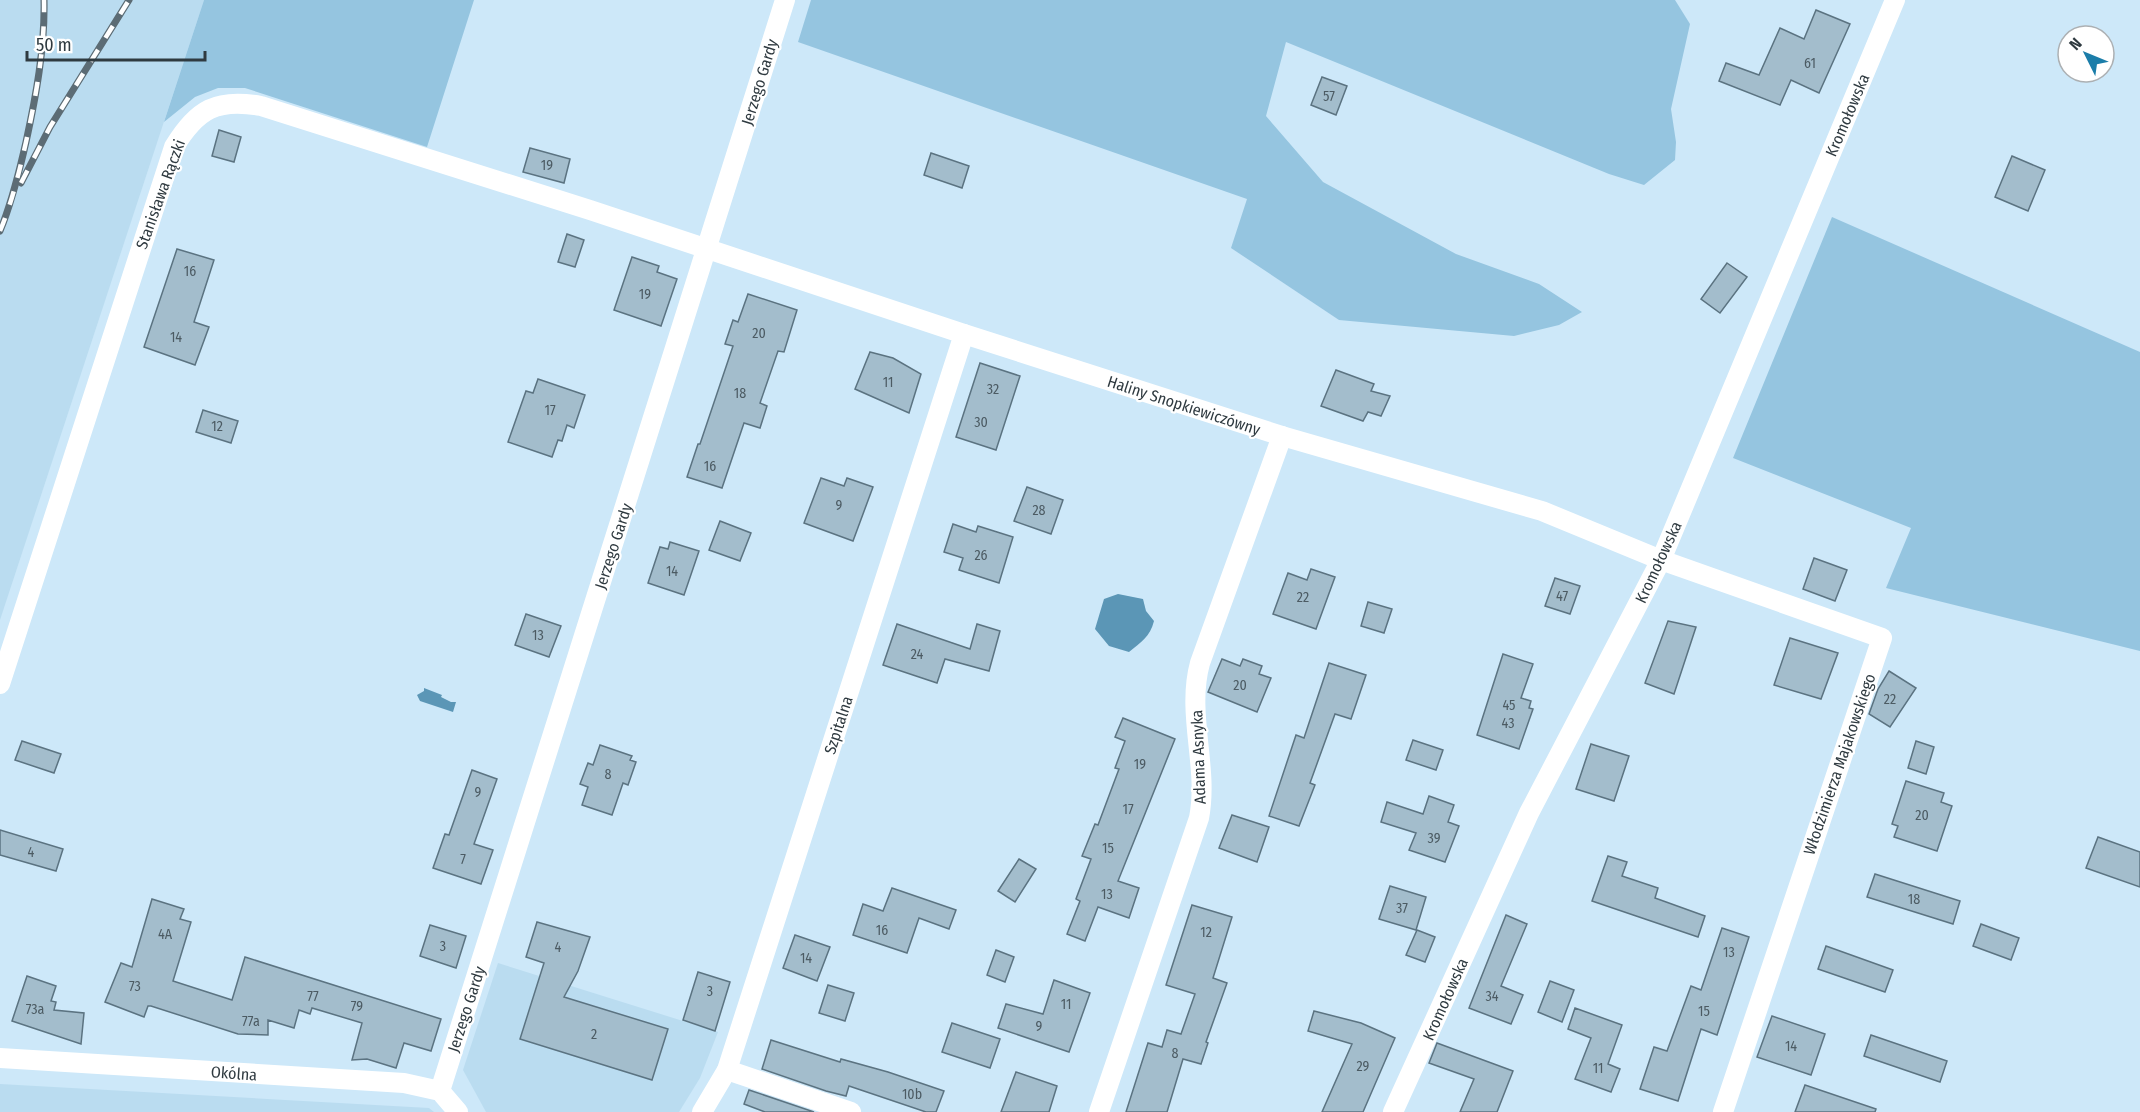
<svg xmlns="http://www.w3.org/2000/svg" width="2140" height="1112" viewBox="0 0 2140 1112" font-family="'Fira Sans Condensed',sans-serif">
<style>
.built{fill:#badcf0}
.green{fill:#95c5e0}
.water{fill:#5b96b6}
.building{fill:#a3bdcc;stroke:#5b7381;stroke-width:1.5}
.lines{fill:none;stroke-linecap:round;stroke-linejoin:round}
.street{stroke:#fff;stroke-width:20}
.rail-casing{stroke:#5c6c75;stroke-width:7}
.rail{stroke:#fff;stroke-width:4.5;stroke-dasharray:14;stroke-linecap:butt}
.labels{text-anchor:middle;stroke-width:4.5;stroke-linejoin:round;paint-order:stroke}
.number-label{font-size:14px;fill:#4c5b63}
.street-label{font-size:16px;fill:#2f3a40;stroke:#fff}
</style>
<rect width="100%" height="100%" fill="#cde8f9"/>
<g class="built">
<path d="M0,0H204L0,620Z"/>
<path d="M498,963L718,1032L700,1078L679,1112H486L463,1070Z"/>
<path d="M0,1084L429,1108L434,1112H0Z"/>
</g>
<g class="green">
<path d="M204,0H474L427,147L245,88H218L195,97L164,122Z"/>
<path d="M811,0H1675L1690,24L1671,109L1676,142L1675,160L1644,185L1609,174L1286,42L1266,116L1323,182L1456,254L1539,284L1582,312L1559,325L1514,336L1339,320L1231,248L1247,199L798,42Z"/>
<path d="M1832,217L2140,352V651L1886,588L1911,528L1733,458Z"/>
</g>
<g class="water">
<path d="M1118,594L1143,599L1146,611L1154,621C1150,637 1141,642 1129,652L1109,646L1095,629L1104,599Z"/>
<path d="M424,688L442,695L441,697L451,702H456L453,712L420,701L417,695L424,691Z"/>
</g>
<g class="building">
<path d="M1816,10L1850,24L1819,93L1791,80L1780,105L1719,81L1726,63L1759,75L1780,28L1804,39Z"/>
<path d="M1322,77L1347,86L1336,115L1311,105Z"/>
<path d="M219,130L241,137L234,162L212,156Z"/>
<path d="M530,148L570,159L564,183L523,172Z"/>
<path d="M931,153L969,166L962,188L924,175Z"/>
<path d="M2012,156L2045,170L2028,211L1995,197Z"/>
<path d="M567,234L584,240L575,267L558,262Z"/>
<path d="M177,249L214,260L194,322L209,327L195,365L144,347Z"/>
<path d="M632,257L659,266L657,272L677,279L661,326L614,310Z"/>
<path d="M1727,263L1747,277L1720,313L1701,299Z"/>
<path d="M748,294L797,310L784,352L778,351L760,403L767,406L760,428L744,423L722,488L687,477L698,444H700L733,346L725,344L733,320L738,322Z"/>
<path d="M870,352L893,358L921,374L909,413L855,389Z"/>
<path d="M980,363L1020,376L996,450L956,437Z"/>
<path d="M1336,370L1374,384L1371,391L1390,396L1381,416L1368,412L1363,421L1321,406Z"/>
<path d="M538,379L585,395L574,428L567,425L562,441L558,440L552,457L508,442L526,391L533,393Z"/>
<path d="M203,410L238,421L231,443L196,432Z"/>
<path d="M821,478L844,486L847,478L873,487L853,541L804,523Z"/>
<path d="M1027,487L1063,500L1051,534L1014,521Z"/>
<path d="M720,521L751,533L740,561L709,550Z"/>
<path d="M953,524L976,532L978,526L1013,537L999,583L959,570L963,558L944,552Z"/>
<path d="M670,542L699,551L684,595L648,583L660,547L668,549Z"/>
<path d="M1814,558L1847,570L1835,601L1803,589Z"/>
<path d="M1311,569L1335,577L1316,629L1273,614L1288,573L1307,580Z"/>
<path d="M1555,578L1580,586L1570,614L1545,606Z"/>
<path d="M1368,602L1392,609L1384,633L1361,626Z"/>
<path d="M526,614L561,626L549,657L515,645Z"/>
<path d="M1668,621L1696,627L1674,694L1645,683Z"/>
<path d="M897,624L970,649L977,624L1000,631L989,671L945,659L937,683L883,665Z"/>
<path d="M1790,638L1838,653L1821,699L1774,685Z"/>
<path d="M1503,654L1533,664L1521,698L1531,701L1529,708L1533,709L1519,749L1477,735Z"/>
<path d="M1222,659L1240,666L1243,659L1262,666L1259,674L1271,678L1257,712L1208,692Z"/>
<path d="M1329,663L1366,675L1351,719L1335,714L1310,783L1315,785L1299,826L1269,816L1296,735L1304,738Z"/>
<path d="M1889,671L1916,688L1890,727L1869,714L1878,689Z"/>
<path d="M1123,718L1175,739L1118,881L1139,888L1129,918L1098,907L1085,941L1067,934L1080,901L1076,899L1091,859L1082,856L1095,824L1098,825L1119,769L1115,768L1125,741L1115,737Z"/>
<path d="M1413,740L1443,750L1436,770L1406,760Z"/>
<path d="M22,741L61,754L54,773L15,760Z"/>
<path d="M1916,741L1934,747L1926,774L1908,768Z"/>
<path d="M1591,744L1629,756L1614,801L1576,789Z"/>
<path d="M600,745L632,756L630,760L636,762L628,785L623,783L612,815L582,805L588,787L580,784L588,763L593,765Z"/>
<path d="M472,770L497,779L474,844L493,850L481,884L433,868L445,834L449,835Z"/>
<path d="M1906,781L1944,793L1941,802L1952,806L1937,851L1894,837L1898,826L1892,824Z"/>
<path d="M1429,796L1454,805L1448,822L1459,826L1445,862L1409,850L1416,833L1381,822L1387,802L1423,814Z"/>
<path d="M1232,815L1269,827L1257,862L1219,848Z"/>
<path d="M0,830L63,849L56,871L0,855Z"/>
<path d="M2098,837L2140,852V887L2086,868Z"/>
<path d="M1608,856L1627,862L1622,876L1658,888L1655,898L1705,916L1698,937L1592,901Z"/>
<path d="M1019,859L1036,869L1015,902L998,891Z"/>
<path d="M1875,874L1960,901L1953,924L1867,897Z"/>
<path d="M1390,886L1426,897L1416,930L1379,919Z"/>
<path d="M892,888L956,910L949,929L919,918L907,953L853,935L863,904L883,911Z"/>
<path d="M152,899L184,909L180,919L191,922L173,981L232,1000L245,957L441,1019L431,1051L404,1043L396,1068L367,1059L352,1060L362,1023L312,1008L310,1014L299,1010L294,1028L268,1020V1035L238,1034L151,1006H148L144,1017L105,1002L121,963L132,967Z"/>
<path d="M1192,905L1232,917L1213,978L1227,983L1206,1042L1208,1043L1201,1064L1183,1059L1167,1112H1126L1148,1043L1162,1047L1167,1030L1181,1034L1195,994L1166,985Z"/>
<path d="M1506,915L1527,924L1501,986L1523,995L1511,1024L1469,1008Z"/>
<path d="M537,922L590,937L578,971L564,997L668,1029L652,1080L520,1039L544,963L526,957Z"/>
<path d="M1981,924L2019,938L2011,960L1973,946Z"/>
<path d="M430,925L466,936L456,968L420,956Z"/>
<path d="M1722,928L1749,937L1717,1035L1701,1029L1678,1101L1640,1089L1654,1047L1667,1051L1691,986L1701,990Z"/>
<path d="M1417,930L1435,937L1425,962L1406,955Z"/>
<path d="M795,935L830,947L817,981L783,968Z"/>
<path d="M1826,946L1893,970L1885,992L1818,969Z"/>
<path d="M996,950L1014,957L1005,982L987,975Z"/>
<path d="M698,972L730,982L715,1031L683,1020Z"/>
<path d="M27,976L56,986L51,1001L56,1002L54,1010L84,1013L81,1044L12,1021Z"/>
<path d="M1054,980L1090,993L1069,1052L998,1028L1006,1004L1043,1014Z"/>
<path d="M1550,981L1574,990L1562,1022L1538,1012Z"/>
<path d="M828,985L854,993L845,1021L819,1013Z"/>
<path d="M1575,1008L1622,1025L1608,1064L1620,1069L1611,1092L1575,1079L1591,1038L1568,1029Z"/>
<path d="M1314,1011L1361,1023L1395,1038L1363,1112H1322L1352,1044L1308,1031Z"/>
<path d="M1772,1016L1825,1034L1811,1075L1757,1057Z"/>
<path d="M952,1023L1000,1039L990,1068L942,1052Z"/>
<path d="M1871,1035L1947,1061L1940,1082L1864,1056Z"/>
<path d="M771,1040L840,1062L841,1059L888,1072L944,1091L936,1112H926L849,1086L846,1096L826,1091L762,1069Z"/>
<path d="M1437,1043L1513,1071L1497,1112H1460L1474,1079L1429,1063Z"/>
<path d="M1016,1072L1057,1086L1049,1112H1001Z"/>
<path d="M1805,1085L1876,1109L1875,1112H1795Z"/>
<path d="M749,1090L814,1112H765L744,1104Z"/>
</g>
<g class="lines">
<g class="street">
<path d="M0,684L174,147C197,109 217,98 261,106L590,210L964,334L1282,436L1542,511L1661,560L1882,638L1723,1112"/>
<path d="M0,1058L404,1083L440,1091L458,1112"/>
<path d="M727,1070L851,1112"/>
<path d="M440,1091L785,0"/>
<path d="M702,1112L727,1070L964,334"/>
<path d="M1099,1112L1199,818C1209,767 1186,714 1200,663L1282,436"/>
<path d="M1393,1112L1529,813L1661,560L1895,0"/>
</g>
<g class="rail-casing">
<g id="rail">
<path d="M21,183L50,127L129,0"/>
<path d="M0,231C12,202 19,173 26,142C36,96 45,48 44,0"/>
</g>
</g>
<use href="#rail" class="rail"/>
</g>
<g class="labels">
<g class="number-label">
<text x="1810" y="68">61</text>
<text x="1329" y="101">57</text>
<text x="547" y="170">19</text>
<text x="190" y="276">16</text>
<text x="645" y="299">19</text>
<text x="759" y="338">20</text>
<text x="176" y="342">14</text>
<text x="888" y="387">11</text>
<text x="993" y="394">32</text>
<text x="740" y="398">18</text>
<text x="550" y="415">17</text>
<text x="981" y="427">30</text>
<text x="217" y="431">12</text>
<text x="710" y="471">16</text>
<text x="839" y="510">9</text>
<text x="1039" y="515">28</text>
<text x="981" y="560">26</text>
<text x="672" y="576">14</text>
<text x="1562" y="601">47</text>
<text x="1303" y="602">22</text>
<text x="538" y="640">13</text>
<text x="917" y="659">24</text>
<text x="1240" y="690">20</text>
<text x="1890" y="704">22</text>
<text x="1509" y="710">45</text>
<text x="1508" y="728">43</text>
<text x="1140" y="769">19</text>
<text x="608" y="779">8</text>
<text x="478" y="797">9</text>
<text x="1128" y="814">17</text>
<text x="1922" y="820">20</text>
<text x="1434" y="843">39</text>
<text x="1108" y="853">15</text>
<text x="31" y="857">4</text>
<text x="463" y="864">7</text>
<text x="1107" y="899">13</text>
<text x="1914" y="904">18</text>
<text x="1402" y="913">37</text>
<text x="882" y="935">16</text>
<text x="1206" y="937">12</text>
<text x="165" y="939">4A</text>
<text x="443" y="951">3</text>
<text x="558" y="952">4</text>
<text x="1729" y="957">13</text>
<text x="806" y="963">14</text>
<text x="135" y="991">73</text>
<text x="710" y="996">3</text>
<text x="313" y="1001">77</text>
<text x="1492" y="1001">34</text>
<text x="1066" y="1009">11</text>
<text x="357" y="1011">79</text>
<text x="35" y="1014">73a</text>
<text x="1704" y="1016">15</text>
<text x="251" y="1026">77a</text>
<text x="1039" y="1031">9</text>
<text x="594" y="1039">2</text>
<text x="1791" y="1051">14</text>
<text x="1175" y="1058">8</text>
<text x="1363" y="1071">29</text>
<text x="1598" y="1073">11</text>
<text x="912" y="1099">10b</text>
</g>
<g class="street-label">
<text transform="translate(759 82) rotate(-73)" y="6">Jerzego Gardy</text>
<text transform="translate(1847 115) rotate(-67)" y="6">Kromołowska</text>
<text transform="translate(160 194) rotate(-70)" y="6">Stanisława Rączki</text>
<text transform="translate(1184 405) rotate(18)" y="6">Haliny Snopkiewiczówny</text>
<text transform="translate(613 546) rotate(-72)" y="6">Jerzego Gardy</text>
<text transform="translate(1658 562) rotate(-65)" y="6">Kromołowska</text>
<text transform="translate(838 725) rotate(-72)" y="6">Szpitalna</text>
<text transform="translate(1198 757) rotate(-92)" y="6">Adama Asnyka</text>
<text transform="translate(1839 764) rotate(-71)" y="6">Włodzimierza Majakowskiego</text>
<text transform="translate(1445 999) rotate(-66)" y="6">Kromołowska</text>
<text transform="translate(466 1009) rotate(-72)" y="6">Jerzego Gardy</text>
<text transform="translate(234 1073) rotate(4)" y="6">Okólna</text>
</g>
</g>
<g transform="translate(2086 54) rotate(313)"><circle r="28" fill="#ffffff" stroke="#acb0b3" stroke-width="1.5"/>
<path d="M0-4.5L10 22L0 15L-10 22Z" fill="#1b7da9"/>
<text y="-9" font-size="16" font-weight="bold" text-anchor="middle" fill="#2f3a40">N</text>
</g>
<path d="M27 51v9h178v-9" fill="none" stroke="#2f3a40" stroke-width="3"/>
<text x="36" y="51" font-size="18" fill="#2f3a40" stroke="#ffffff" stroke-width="4.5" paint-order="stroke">50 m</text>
</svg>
